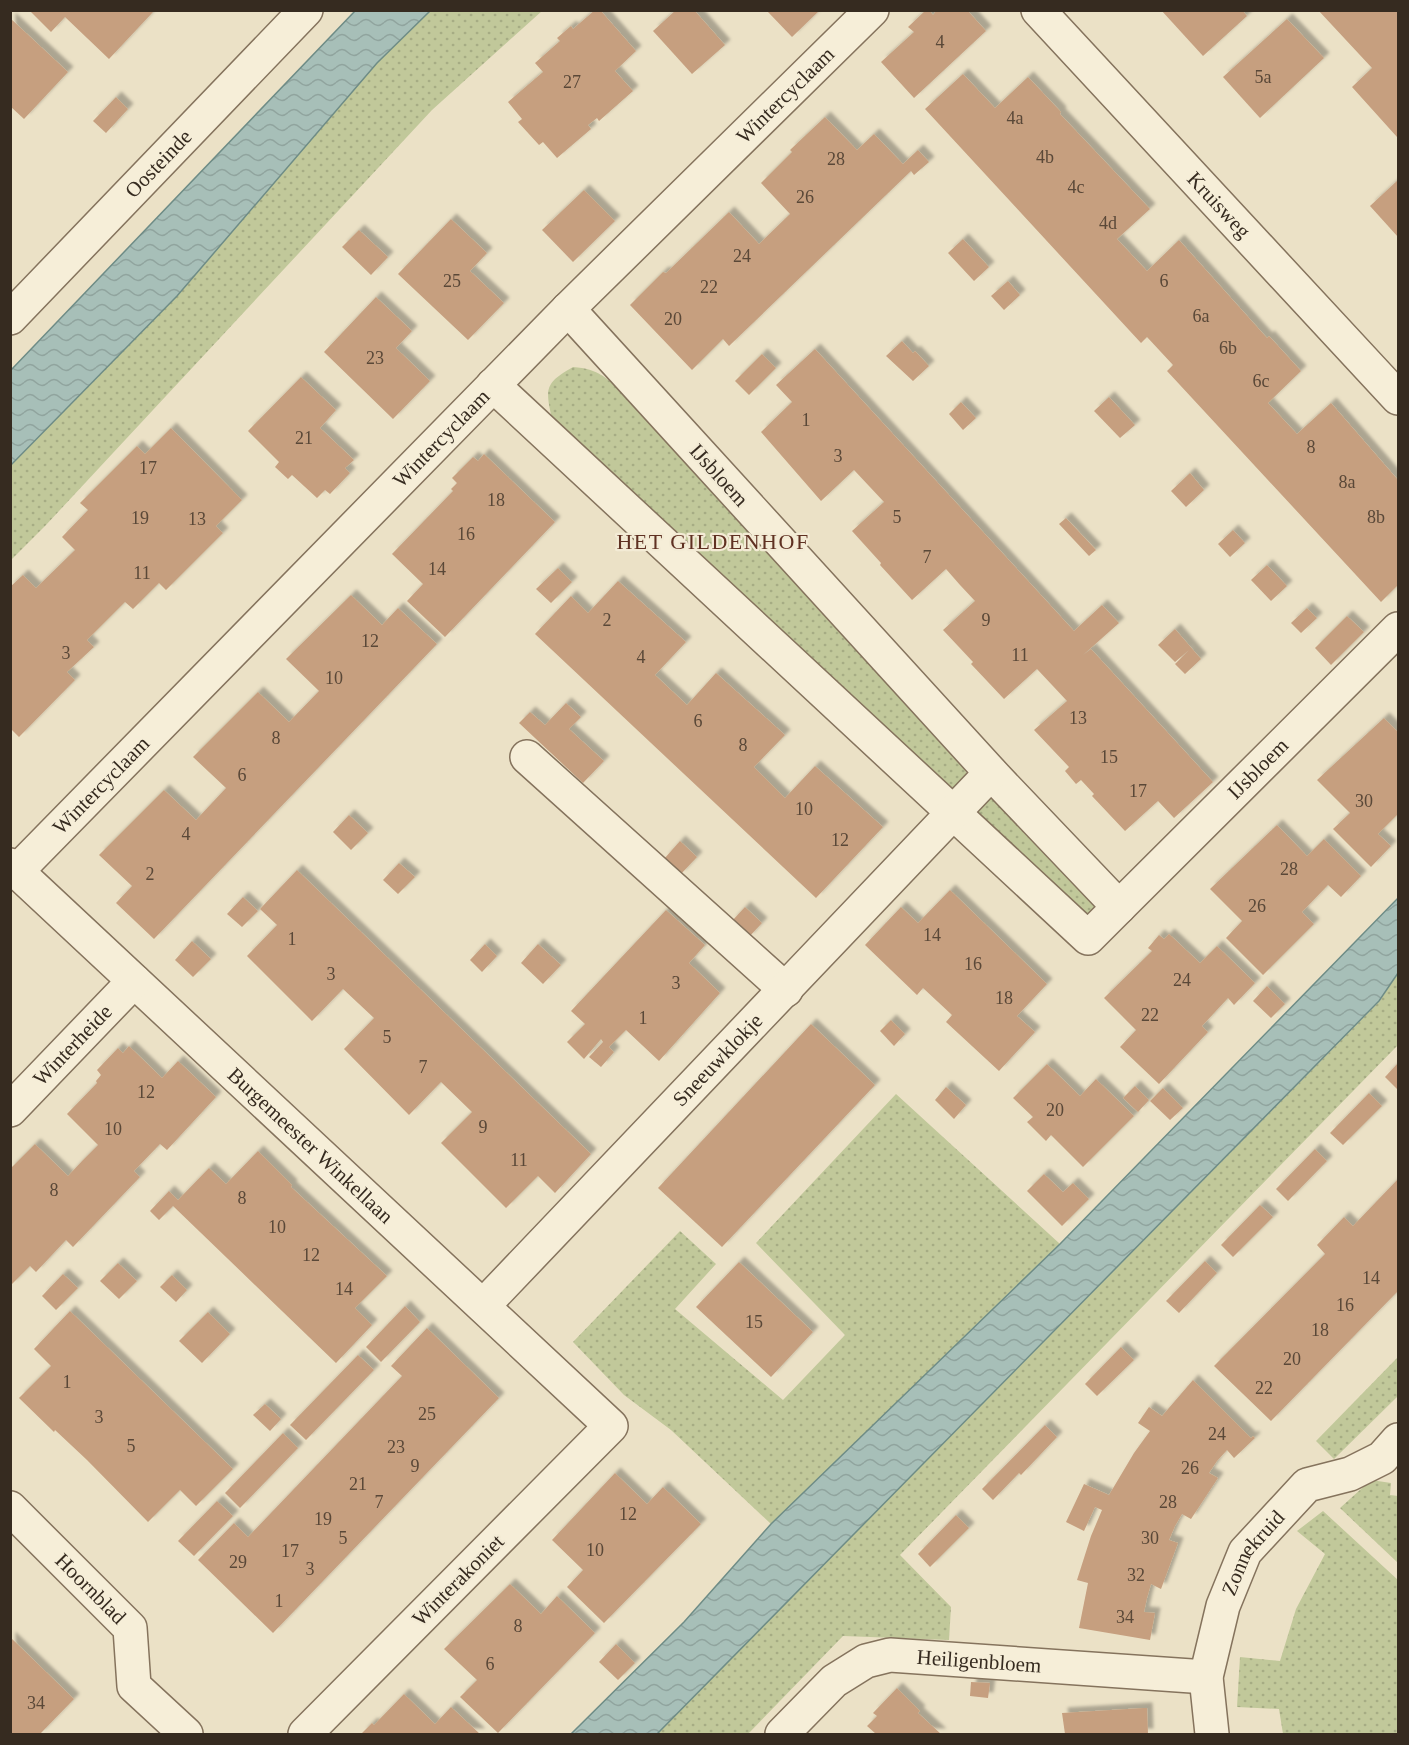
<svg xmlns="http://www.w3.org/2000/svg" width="1409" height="1745" viewBox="0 0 1409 1745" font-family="Georgia,serif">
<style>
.grass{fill:url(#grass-dots)}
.water{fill:url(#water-waves);stroke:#6e8c86;stroke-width:1.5}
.building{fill:#c69f7f;filter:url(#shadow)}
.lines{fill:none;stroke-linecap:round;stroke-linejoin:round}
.minor-casing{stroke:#85735d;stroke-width:36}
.minor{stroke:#f6eed8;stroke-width:33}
.labels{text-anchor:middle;stroke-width:4.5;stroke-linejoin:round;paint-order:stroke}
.number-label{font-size:18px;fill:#5a4838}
.street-label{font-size:21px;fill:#362b20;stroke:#f3ebd5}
.neighbourhood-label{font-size:22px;letter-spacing:1.5px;fill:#5f3122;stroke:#f3ebd5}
</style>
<defs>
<pattern id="grass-dots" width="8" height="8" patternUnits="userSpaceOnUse" patternTransform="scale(1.5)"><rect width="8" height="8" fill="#c1c89a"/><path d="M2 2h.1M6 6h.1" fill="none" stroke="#a6ac84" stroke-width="1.8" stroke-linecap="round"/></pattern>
<pattern id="water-waves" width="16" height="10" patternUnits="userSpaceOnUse" patternTransform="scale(1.5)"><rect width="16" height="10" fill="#a7bfb8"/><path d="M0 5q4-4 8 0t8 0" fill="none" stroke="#90a49e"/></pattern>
<filter id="shadow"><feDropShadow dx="5.5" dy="-5.5" stdDeviation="1.5" flood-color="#0004"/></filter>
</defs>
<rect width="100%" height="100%" fill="#ebe1c6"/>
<g class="grass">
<path d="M430,11H542L432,110L46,525L11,560V465L177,296L377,63Z"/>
<path d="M573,367C599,369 607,378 625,395L963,764L967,775L955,788L945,785L552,419C545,388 545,383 573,367Z"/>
<path d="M987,798L1000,800L1100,909L1091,923L976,821L975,810Z"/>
<path d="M1398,973V1045L900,1555L951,1607L949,1640L843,1636L748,1734H657L1379,1002Z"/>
<path d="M896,1094L1060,1244L771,1524L671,1430L624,1395L573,1342L680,1231L716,1264L675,1309L783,1400L845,1335L756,1243Z"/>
<path d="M1398,1357V1396L1334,1459L1316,1441Z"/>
<path d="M1371,1480L1391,1483L1390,1495L1398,1496V1563L1340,1508Z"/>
<path d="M1323,1511L1398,1580V1734H1283L1279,1709L1237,1707L1240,1657L1280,1661L1296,1609L1325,1554L1297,1531Z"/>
</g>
<g class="water">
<path d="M355,11H430L377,63L177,296L11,465V370Z"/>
<path d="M1398,898V973L1379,1001L657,1734H571L684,1622L771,1524L1060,1244Z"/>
</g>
<g class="building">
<path d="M29,10H151L153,12L109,59L65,17L51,32Z"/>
<path d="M595,10H600L636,51L615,71L633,91L599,121L597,118L588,125L591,129L557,158L543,142L539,145L518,122L522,119L508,102L543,72L535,63L560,41L557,38L571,26L573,29Z"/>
<path d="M676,10H694L725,45L692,74L653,31Z"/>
<path d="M770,10H820L792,37L768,12Z"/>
<path d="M926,10H929L933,15L937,10H967L986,31L914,98L881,62L914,32L908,27Z"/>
<path d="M1161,10H1242L1247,16L1203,56Z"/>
<path d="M1318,10H1398L1397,137L1352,87L1372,68Z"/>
<path d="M10,18L68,72L24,119L10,106Z"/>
<path d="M1287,19L1324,58L1260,118L1223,77Z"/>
<path d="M963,74L995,108L1028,77L1061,112L1060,114L1150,209L1117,239L1147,271L1179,240L1267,338L1269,336L1301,371L1268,403L1297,434L1331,403L1398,480V585L1381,602L1167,371L1173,365L1147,337L1141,343L925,109Z"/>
<path d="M116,97L128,109L106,133L93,121Z"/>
<path d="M825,117L857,150L874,134L903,164L918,150L929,162L914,175L911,171L729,346L723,339L692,370L630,305L663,272L666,273L729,212L759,244L790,214L761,183L792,152L790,150Z"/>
<path d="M1398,180V237L1370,206Z"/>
<path d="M584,190L615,221L573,262L542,230Z"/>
<path d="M451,219L487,253L470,271L504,303L468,340L398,274Z"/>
<path d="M359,230L388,257L371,275L342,247Z"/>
<path d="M963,239L989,267L974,281L948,253Z"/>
<path d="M1008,281L1020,295L1004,310L991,296Z"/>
<path d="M376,297L412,331L396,348L430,381L393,419L324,352Z"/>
<path d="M902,341L913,353L907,359L915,351L929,366L913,381L886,356Z"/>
<path d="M815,349L1074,631L1102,605L1119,623L1083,655L1091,649L1213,782L1174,818L1158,801L1125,831L1092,796L1094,794L1081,780L1076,784L1065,771L1069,767L1034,730L1067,701L1037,669L1004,699L971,664L973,662L943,630L975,601L960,585L946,569L912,600L880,565L881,563L852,531L884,502L854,470L821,501L761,432L792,402L776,385Z"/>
<path d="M762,354L776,368L749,395L735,381Z"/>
<path d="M301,377L336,410L320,428L354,460L345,468L350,473L330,494L325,490L317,498L292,475L288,479L275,467L279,462L248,431Z"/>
<path d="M1109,397L1135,425L1120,438L1094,411Z"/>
<path d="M961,402L976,418L963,430L949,414Z"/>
<path d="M171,428L242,500L216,526L223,533L166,590L159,583L133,609L125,602L87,640L94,647L67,672L75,680L19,737L10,728V587L23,575L36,588L75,550L62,537L88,510L80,503L137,446L145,454Z"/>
<path d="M484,454L555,522L445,637L407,601L423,584L392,554L453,491L451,489L457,483L452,478L473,457L478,461Z"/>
<path d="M1190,473L1204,490L1186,507L1171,491Z"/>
<path d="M1066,518L1096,550L1089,556L1059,524Z"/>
<path d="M1233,530L1245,543L1230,557L1218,544Z"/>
<path d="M1267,565L1287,586L1271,601L1251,580Z"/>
<path d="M558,568L572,582L551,603L536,589Z"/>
<path d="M618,581L686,642L655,675L687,705L716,673L785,735L754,767L785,798L815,766L883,827L816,898L535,634L571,596L588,613Z"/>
<path d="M351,595L382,625L398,608L437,644L154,939L116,903L132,886L99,855L164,790L196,820L226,788L193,757L258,692L289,722L319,691L286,659Z"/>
<path d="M1307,608L1317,618L1301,633L1291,623Z"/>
<path d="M1347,616L1364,632L1331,665L1315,648Z"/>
<path d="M1175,629L1201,659L1185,674L1175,664L1189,650L1175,662L1158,645Z"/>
<path d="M566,703L581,717L569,729L604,761L583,783L519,723L530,712L545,725Z"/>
<path d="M1384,718L1398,732V814L1378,834L1391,846L1371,867L1333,829L1350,813L1317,780Z"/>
<path d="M349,815L368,833L351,850L333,832Z"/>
<path d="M1277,825L1307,856L1324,839L1361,876L1341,897L1328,885L1302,912L1314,924L1263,975L1226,938L1242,921L1210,889Z"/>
<path d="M680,841L697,857L680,875L664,859Z"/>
<path d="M399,863L415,877L398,894L383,880Z"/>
<path d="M297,870L591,1154L555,1193L538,1176L506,1208L441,1143L472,1112L441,1082L409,1115L344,1049L374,1018L343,989L312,1021L247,956L277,925L260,909Z"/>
<path d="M950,890L1047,984L1017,1016L1035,1032L999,1071L946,1022L952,1015L923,988L917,995L865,945L901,907L918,923Z"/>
<path d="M243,897L258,911L242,927L227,914Z"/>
<path d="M745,907L762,923L748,938L731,922Z"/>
<path d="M666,910L705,945L689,963L720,993L659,1061L626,1030L609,1047L614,1052L601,1067L589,1057L603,1042L601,1039L584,1059L567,1042L585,1024L571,1011Z"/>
<path d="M1169,934L1200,963L1217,946L1255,983L1234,1005L1228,998L1202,1026L1208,1032L1159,1084L1120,1047L1136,1030L1104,998L1152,951L1148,948L1159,935L1164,939Z"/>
<path d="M192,941L211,959L193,977L175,960Z"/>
<path d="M485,944L497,956L482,972L470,960Z"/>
<path d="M538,944L561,965L543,984L521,963Z"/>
<path d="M1267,986L1285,1004L1271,1018L1253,1001Z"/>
<path d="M891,1020L905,1034L894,1046L880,1031Z"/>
<path d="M811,1024L875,1085L722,1247L658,1188Z"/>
<path d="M129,1046L162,1078L178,1061L216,1097L167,1150L160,1144L134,1171L140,1177L73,1247L66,1240L36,1272L30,1266L10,1286V1169L35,1144L68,1176L83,1160L98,1145L67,1114L97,1083L96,1081L101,1075L97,1070L118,1048L123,1053Z"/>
<path d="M1398,1063V1090L1385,1077Z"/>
<path d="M1047,1064L1080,1096L1096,1079L1134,1116L1083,1167L1051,1135L1046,1141L1027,1122L1033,1117L1013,1098Z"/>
<path d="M1135,1086L1149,1100L1138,1112L1123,1098Z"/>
<path d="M946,1087L966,1105L954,1119L935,1100Z"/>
<path d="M1163,1088L1183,1108L1170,1120L1150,1101Z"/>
<path d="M1369,1093L1382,1106L1343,1145L1330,1133Z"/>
<path d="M1315,1149L1327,1161L1288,1201L1276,1189Z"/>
<path d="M258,1151L292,1185L291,1187L387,1276L355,1308L372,1325L336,1363L173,1206L159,1220L150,1211L169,1191L178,1200L209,1168L226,1184Z"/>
<path d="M1044,1174L1063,1192L1073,1183L1089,1199L1062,1226L1027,1191Z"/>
<path d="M1398,1179V1291L1271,1421L1214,1366L1325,1254L1317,1245L1344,1217L1353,1226Z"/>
<path d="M1260,1205L1273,1217L1233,1257L1221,1245Z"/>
<path d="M1205,1261L1217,1273L1179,1313L1166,1301Z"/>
<path d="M739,1262L813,1332L771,1377L696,1307Z"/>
<path d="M118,1263L137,1281L119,1299L100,1281Z"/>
<path d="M63,1274L78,1288L56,1310L42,1296Z"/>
<path d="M172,1275L187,1290L176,1302L160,1287Z"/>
<path d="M405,1306L420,1322L381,1362L366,1347Z"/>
<path d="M70,1311L233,1469L196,1506L180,1490L148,1522L87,1460L55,1430L54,1432L19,1398L51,1366L34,1349Z"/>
<path d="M208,1312L230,1334L202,1363L179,1341Z"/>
<path d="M427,1328L499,1398L273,1633L198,1560L234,1523L248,1537L402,1376L391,1366Z"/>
<path d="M1121,1347L1134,1360L1097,1396L1085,1384Z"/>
<path d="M358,1355L374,1370L306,1440L290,1425Z"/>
<path d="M1193,1380L1251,1438L1253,1436L1255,1438L1234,1458L1227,1450L1217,1461L1209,1473L1218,1478L1191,1519L1182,1514L1175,1526L1169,1540L1178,1543L1161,1589L1151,1584L1147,1598L1144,1612L1155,1613L1150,1640L1079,1628L1088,1583L1077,1580L1091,1536L1102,1510L1095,1507L1084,1531L1066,1522L1084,1484L1109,1495L1134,1453L1150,1431L1138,1423L1149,1407L1162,1416Z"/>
<path d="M265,1404L281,1419L270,1431L253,1415Z"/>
<path d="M1045,1425L1057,1437L1021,1475L1019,1473L993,1500L982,1489Z"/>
<path d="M283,1433L298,1448L240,1508L225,1493Z"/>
<path d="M615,1473L647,1504L663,1487L701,1524L604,1623L567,1587L583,1570L552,1540Z"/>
<path d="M217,1501L233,1516L194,1556L178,1541Z"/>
<path d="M956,1515L969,1528L930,1567L918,1554Z"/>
<path d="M510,1584L541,1614L557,1596L595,1633L498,1733L460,1697L477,1680L444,1649Z"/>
<path d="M10,1637L74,1699L40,1734H10Z"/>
<path d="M616,1644L635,1663L618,1680L599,1662Z"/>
<path d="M971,1682L990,1683L988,1698L970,1696Z"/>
<path d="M897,1688L920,1711L918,1713L941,1734H876L867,1726L877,1716L873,1713Z"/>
<path d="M404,1694L435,1724L451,1707L480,1734H361L372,1723L374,1725Z"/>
<path d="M1144,1708H1147L1148,1734H1065L1062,1713Z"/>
</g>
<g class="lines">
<g class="minor-casing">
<g id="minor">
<path id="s1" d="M1038,10L1398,398"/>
<path id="s2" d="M10,318L306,10"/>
<path d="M493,385L1088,938L1119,907L996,778L568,309"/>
<path d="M527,757L786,990"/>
<path id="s3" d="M10,865L611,1426L305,1734"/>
<path id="s4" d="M17,871L568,309L872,10"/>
<path id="s5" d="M1119,907L1398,629"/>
<path id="s6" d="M10,1110L134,981"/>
<path id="s7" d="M483,1306L991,773"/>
<path id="s8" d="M10,1508L130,1628L134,1686L186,1734"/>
<path id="s9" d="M782,1734L834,1681L866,1661L890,1655L1206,1677"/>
<path id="s10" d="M1212,1734L1206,1677L1223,1606L1245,1552L1307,1485L1350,1474L1382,1458L1398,1440"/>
</g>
</g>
<use href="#minor" class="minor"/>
</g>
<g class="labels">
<g class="number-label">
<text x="940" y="48">4</text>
<text x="1263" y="83">5a</text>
<text x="572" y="88">27</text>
<text x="1015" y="124">4a</text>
<text x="1045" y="163">4b</text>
<text x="836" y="165">28</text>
<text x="1076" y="193">4c</text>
<text x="805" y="203">26</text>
<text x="1108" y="229">4d</text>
<text x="742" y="262">24</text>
<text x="452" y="287">25</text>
<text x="1164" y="287">6</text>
<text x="709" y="293">22</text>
<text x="1201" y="322">6a</text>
<text x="673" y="325">20</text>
<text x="1228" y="354">6b</text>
<text x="375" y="364">23</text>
<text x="1261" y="387">6c</text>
<text x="806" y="426">1</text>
<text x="304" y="444">21</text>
<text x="1311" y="453">8</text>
<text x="838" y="462">3</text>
<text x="148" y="474">17</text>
<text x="1347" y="488">8a</text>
<text x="496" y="506">18</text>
<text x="897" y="523">5</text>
<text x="1376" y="523">8b</text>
<text x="140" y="524">19</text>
<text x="197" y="525">13</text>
<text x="466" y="540">16</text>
<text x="927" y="563">7</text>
<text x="437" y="575">14</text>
<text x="142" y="579">11</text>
<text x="607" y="626">2</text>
<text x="986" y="626">9</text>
<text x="370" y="647">12</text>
<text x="66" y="659">3</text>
<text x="1020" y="661">11</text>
<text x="641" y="663">4</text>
<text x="334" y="684">10</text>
<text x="1078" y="724">13</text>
<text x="698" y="727">6</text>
<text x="276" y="744">8</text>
<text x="743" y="751">8</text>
<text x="1109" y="763">15</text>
<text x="242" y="781">6</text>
<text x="1138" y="797">17</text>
<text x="1364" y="807">30</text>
<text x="804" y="815">10</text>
<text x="186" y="840">4</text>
<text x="840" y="846">12</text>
<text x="1289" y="875">28</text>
<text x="150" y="880">2</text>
<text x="1257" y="912">26</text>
<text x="932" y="941">14</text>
<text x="292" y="945">1</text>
<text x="973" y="970">16</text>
<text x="331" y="980">3</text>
<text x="1182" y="986">24</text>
<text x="676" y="989">3</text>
<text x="1004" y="1004">18</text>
<text x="1150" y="1021">22</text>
<text x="643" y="1024">1</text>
<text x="387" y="1043">5</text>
<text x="423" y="1073">7</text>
<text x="146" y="1098">12</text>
<text x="1055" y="1116">20</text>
<text x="483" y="1133">9</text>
<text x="113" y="1135">10</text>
<text x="519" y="1166">11</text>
<text x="54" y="1196">8</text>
<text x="242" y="1204">8</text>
<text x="277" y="1233">10</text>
<text x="311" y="1261">12</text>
<text x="1371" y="1284">14</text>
<text x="344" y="1295">14</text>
<text x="1345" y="1311">16</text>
<text x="754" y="1328">15</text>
<text x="1320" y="1336">18</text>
<text x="1292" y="1365">20</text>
<text x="67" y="1388">1</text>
<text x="1264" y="1394">22</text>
<text x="427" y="1420">25</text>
<text x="99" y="1423">3</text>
<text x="1217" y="1440">24</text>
<text x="131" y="1452">5</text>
<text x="396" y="1453">23</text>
<text x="415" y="1472">9</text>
<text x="1190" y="1474">26</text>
<text x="358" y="1490">21</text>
<text x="379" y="1508">7</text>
<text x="1168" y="1508">28</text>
<text x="628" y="1520">12</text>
<text x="323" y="1525">19</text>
<text x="343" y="1544">5</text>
<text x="1150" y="1544">30</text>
<text x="595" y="1556">10</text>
<text x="290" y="1557">17</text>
<text x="238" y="1568">29</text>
<text x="310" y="1575">3</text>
<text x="1136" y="1581">32</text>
<text x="279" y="1607">1</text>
<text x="1125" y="1623">34</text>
<text x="518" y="1632">8</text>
<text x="490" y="1670">6</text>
<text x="36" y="1709">34</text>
</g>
<g class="street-label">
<text dy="7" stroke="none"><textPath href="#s4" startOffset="1092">Wintercyclaam</textPath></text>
<text dy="7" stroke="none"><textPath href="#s2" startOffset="214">Oosteinde</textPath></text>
<text dy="7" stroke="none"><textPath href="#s1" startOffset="266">Kruisweg</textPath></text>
<text dy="7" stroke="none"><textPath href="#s4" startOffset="606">Wintercyclaam</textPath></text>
<text transform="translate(719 475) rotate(48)" y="7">IJsbloem</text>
<text dy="7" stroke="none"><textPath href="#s5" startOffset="196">IJsbloem</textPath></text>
<text dy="7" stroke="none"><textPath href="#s4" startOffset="120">Wintercyclaam</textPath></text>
<text dy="7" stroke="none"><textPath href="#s6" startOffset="90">Winterheide</textPath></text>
<text dy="7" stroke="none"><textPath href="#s7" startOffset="340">Sneeuwklokje</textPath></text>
<text dy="7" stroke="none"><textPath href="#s3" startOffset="411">Burgemeester Winkellaan</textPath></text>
<text dy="7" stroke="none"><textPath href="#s10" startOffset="192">Zonnekruid</textPath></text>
<text transform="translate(458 1580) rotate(-45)" y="7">Winterakoniet</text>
<text dy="7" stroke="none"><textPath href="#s8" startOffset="114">Hoornblad</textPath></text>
<text dy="7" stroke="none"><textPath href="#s9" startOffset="226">Heiligenbloem</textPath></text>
</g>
<g class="neighbourhood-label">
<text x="713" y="549">HET GILDENHOF</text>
</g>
</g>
<rect width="1409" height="1745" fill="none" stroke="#362b20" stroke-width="24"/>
</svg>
